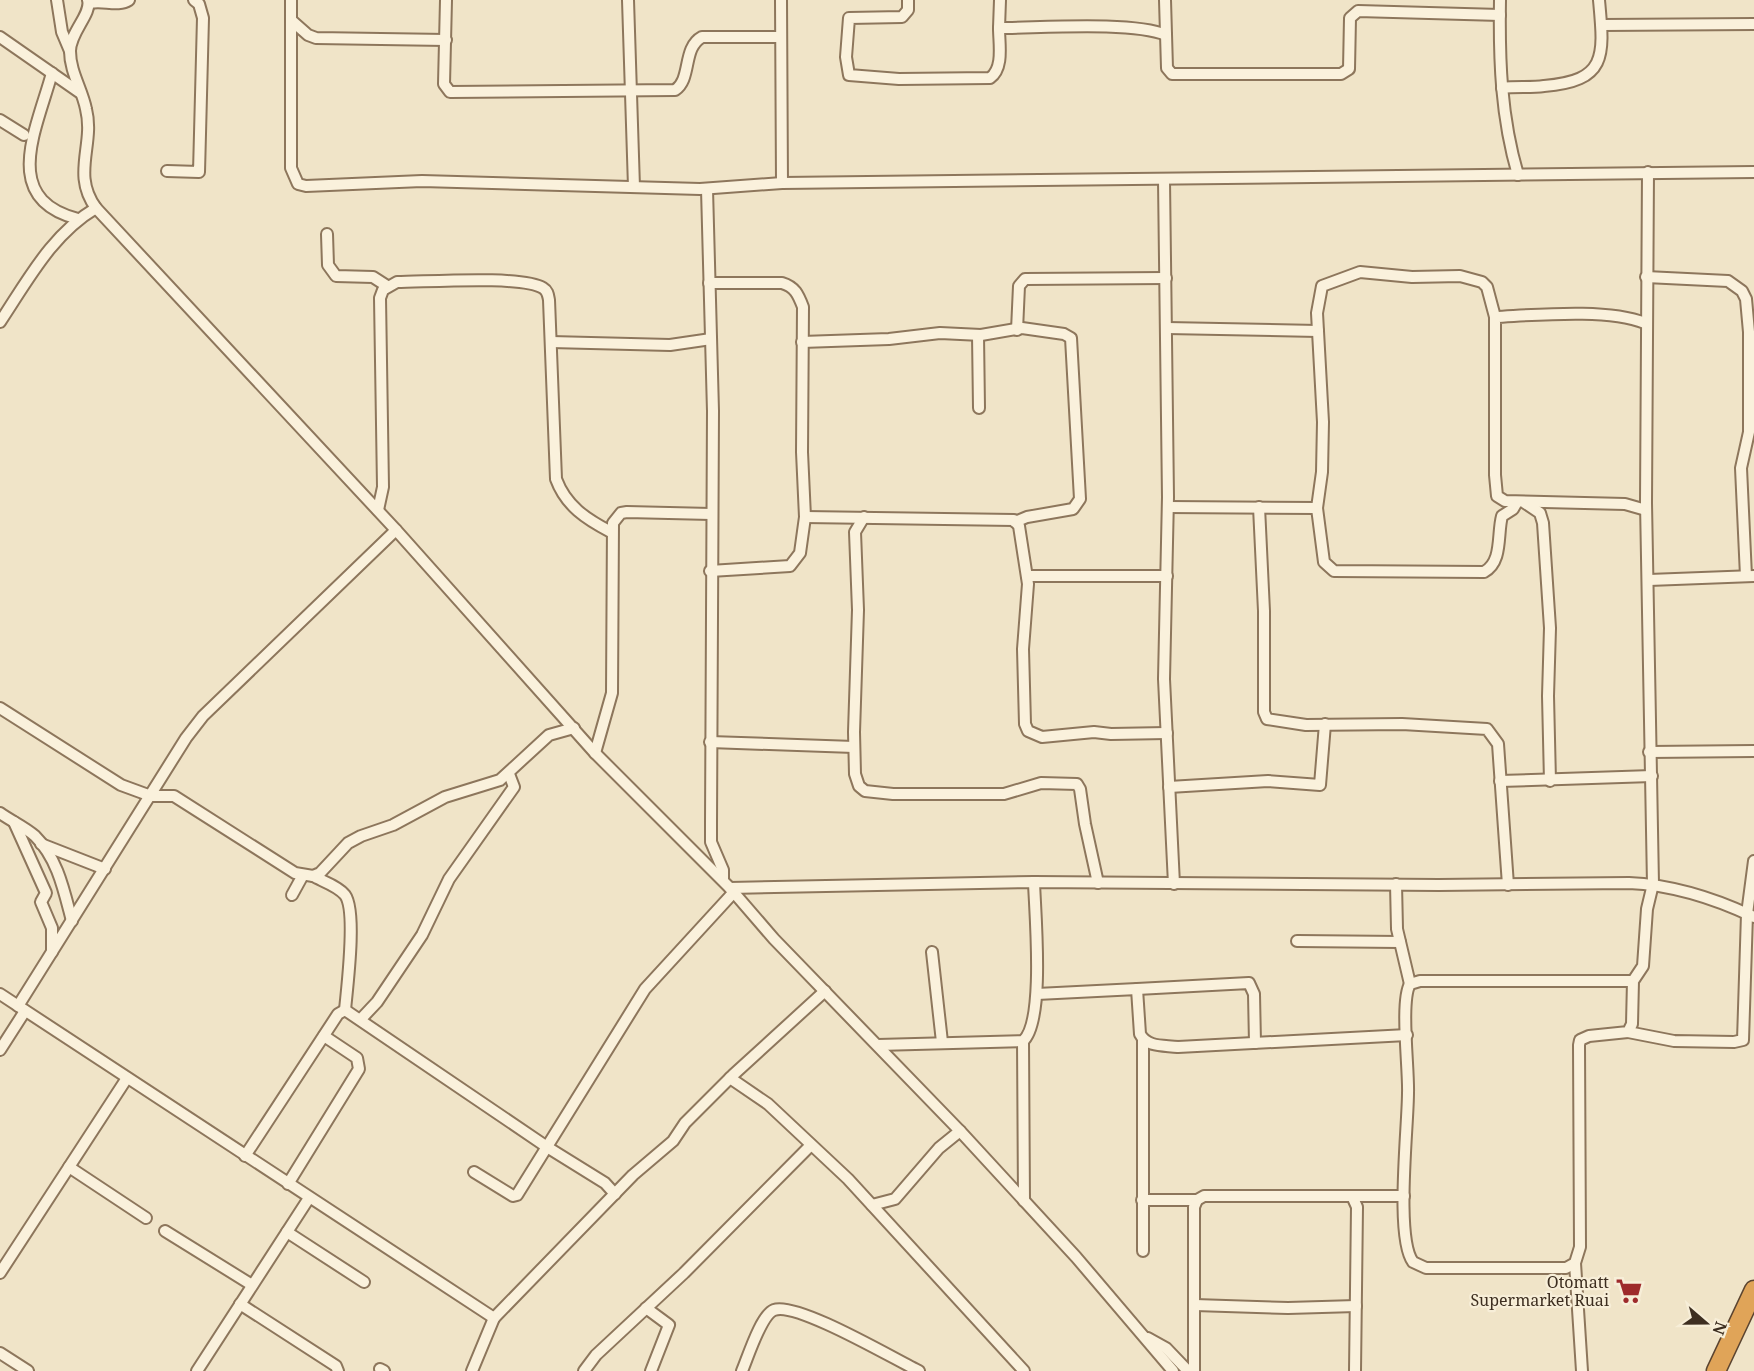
<svg xmlns="http://www.w3.org/2000/svg" width="1754" height="1371" viewBox="0 0 1754 1371" font-family="'Noto Serif',serif">
<style>
.lines{fill:none;stroke-linecap:round;stroke-linejoin:round}
.street-casing{stroke:#8d765c;stroke-width:14}
.highway-casing{stroke:#5b4430;stroke-width:21}
.street{stroke:#faf1dc;stroke-width:10}
.highway{stroke:#e0a458;stroke-width:18}
.labels{text-anchor:middle;stroke-width:4.5;stroke-linejoin:round;paint-order:stroke}
.poi-label{font-size:16px;fill:#3d2e20;stroke:#f7eed8;text-anchor:end}
</style>
<rect width="100%" height="100%" fill="#f0e4c8"/>
<g class="lines">
<g class="street-casing">
<g id="street">
<path d="M57,0L62,32L70,51"/>
<path d="M88,0C92,14 70,32 70,51C70,72 82,89 86,109C95,145 71,174 96,208"/>
<path d="M291,0V168L298,184L306,186L422,181L700,189L782,183L1754,172"/>
<path d="M446,0L444,84L450,92L675,90C692,79 682,48 702,37H780"/>
<path d="M628,0L634,187"/>
<path d="M781,0L782,183"/>
<path d="M908,0V10L902,17L849,18L846,57L849,75L899,79L990,78C1004,68 999,44 999,28C1040,28 1132,21 1166,35"/>
<path d="M1165,0L1167,68L1172,74H1341L1349,69L1350,18L1358,11L1500,15"/>
<path d="M1500,0C1499,61 1501,117 1518,175"/>
<path d="M90,3C103,0 118,7 129,0"/>
<path d="M291,20L308,35L316,38L446,40"/>
<path d="M1602,25L1754,24"/>
<path d="M999,28L1000,0"/>
<path d="M0,37L79,92"/>
<path d="M52,73C36,131 0,199 78,219"/>
<path d="M1502,88C1516,86 1530,88 1544,86C1608,81 1604,55 1599,0"/>
<path d="M0,120L24,135"/>
<path d="M167,171L199,172L203,18L199,4L194,0"/>
<path d="M1164,180L1168,497L1164,679L1174,884"/>
<path d="M707,189L713,411L711,823V842L723,870V880"/>
<path d="M327,234L328,265L336,276L373,277L387,286"/>
<path d="M1646,277L1728,281L1742,291L1746,299L1749,332V432L1741,468L1746,576"/>
<path d="M709,283H782C795,287 798,294 803,307L802,452L805,517L800,553L790,566L710,571"/>
<path d="M1495,317L1487,287L1482,282L1460,276L1412,277L1360,272L1322,286L1317,313L1323,422L1322,472L1317,508L1324,562L1334,571L1484,572C1503,562 1497,534 1502,516L1513,509L1517,502"/>
<path d="M0,322C28,280 52,234 96,208L396,530L595,753L730,888L774,939L960,1131L1076,1257L1173,1371"/>
<path d="M1645,323C1607,308 1536,315 1495,317V475L1497,496L1505,501L1625,504L1646,510"/>
<path d="M1167,328L1318,331"/>
<path d="M1017,330L1019,286L1025,279L1166,278"/>
<path d="M978,335L979,408"/>
<path d="M551,342L670,345L711,339"/>
<path d="M802,342L889,339L940,333L981,335L1022,328L1064,334L1071,338L1080,499L1073,509L1027,517L1015,522"/>
<path d="M1525,503L1540,513L1543,523L1550,628L1548,696L1550,781"/>
<path d="M1168,507L1317,508"/>
<path d="M1259,507L1264,611V712L1267,719L1306,725L1402,724L1487,729L1498,744L1508,885"/>
<path d="M378,510L383,487L380,298L383,290L397,282C426,282 522,275 543,288C548,291 548,295 549,300L556,479C566,506 586,519 611,532"/>
<path d="M805,517L1014,520L1019,526L1028,584L1023,649L1025,724L1028,731L1042,737L1094,732L1111,734L1167,733"/>
<path d="M864,517L855,532L858,610L854,732L855,774L859,786L865,791L893,794H1004L1041,783L1077,784L1080,789L1085,824L1098,883"/>
<path d="M1027,576H1167"/>
<path d="M1649,580L1754,576"/>
<path d="M0,708L121,785L151,796H174L295,873L313,876L320,873L348,843L361,836L393,825L445,797L500,780L549,735L574,728"/>
<path d="M710,742L854,747"/>
<path d="M1649,752L1754,751"/>
<path d="M595,753L612,693L613,523L621,513L627,512L711,514"/>
<path d="M1500,781L1652,776"/>
<path d="M1169,787L1268,781L1320,785L1325,724"/>
<path d="M0,813C11,821 25,827 35,836C58,859 64,891 72,921"/>
<path d="M14,822L46,893L41,902L52,928V952"/>
<path d="M41,844L105,869"/>
<path d="M313,876C322,881 338,886 345,895C357,911 347,988 345,1010"/>
<path d="M1396,884L1397,929L1410,984"/>
<path d="M730,888L1034,882L1439,885L1629,883C1673,885 1714,898 1754,917"/>
<path d="M292,895L303,875"/>
<path d="M1297,941L1400,942"/>
<path d="M932,952L942,1042"/>
<path d="M1633,981H1420L1410,984C1400,1001 1409,1070 1408,1093C1408,1127 1395,1238 1413,1262L1426,1268H1566L1575,1263L1580,1247L1579,1045L1580,1040L1589,1036L1628,1032L1632,1024L1633,981L1643,966L1647,909L1653,884L1646,503L1648,172"/>
<path d="M1137,989L1249,983L1254,994L1255,1043"/>
<path d="M0,994L494,1318L633,1175L673,1141L685,1123L733,1075L825,991"/>
<path d="M1037,994L1137,989L1140,1034C1147,1048 1165,1045 1178,1047L1407,1035"/>
<path d="M18,1006L186,738L203,716L396,530"/>
<path d="M361,1019L377,1002L422,935L449,879L514,787L509,774"/>
<path d="M1628,1032L1674,1041L1734,1042L1743,1040L1747,914L1754,861"/>
<path d="M1023,1041L1024,1201"/>
<path d="M878,1045L1023,1041C1045,1022 1035,914 1034,882"/>
<path d="M0,1050L25,1011"/>
<path d="M730,1078L768,1104L848,1179L1024,1371"/>
<path d="M245,1156L338,1014L345,1010L547,1147L605,1183L615,1194"/>
<path d="M69,1167L146,1218"/>
<path d="M474,1172L513,1196L517,1195L645,989L734,892"/>
<path d="M288,1184L359,1069L357,1058L324,1036"/>
<path d="M1352,1196L1357,1207L1355,1371"/>
<path d="M1142,1200H1197"/>
<path d="M872,1205L895,1199L939,1148L960,1131"/>
<path d="M165,1231L252,1285"/>
<path d="M287,1232L364,1282"/>
<path d="M1143,1251V1040"/>
<path d="M1575,1263L1582,1371"/>
<path d="M0,1273L127,1078"/>
<path d="M240,1304L336,1366L338,1371"/>
<path d="M1195,1305L1288,1308L1356,1306"/>
<path d="M646,1308L669,1325L651,1371"/>
<path d="M1148,1338L1166,1348L1188,1371"/>
<path d="M0,1353L28,1371"/>
<path d="M380,1369L384,1371"/>
<path d="M197,1371L309,1198"/>
<path d="M472,1371L494,1318"/>
<path d="M584,1371L596,1355L684,1273L811,1145"/>
<path d="M742,1371C748,1357 761,1315 774,1310C796,1301 894,1359 919,1371"/>
<path d="M1194,1371V1207L1197,1200L1204,1196H1404"/>
</g>
</g>
<g class="highway-casing">
<path id="highway" d="M1716,1371L1754,1290"/>
</g>
<use href="#street" class="street"/>
<use href="#highway" class="highway"/>
</g>
<defs>
<g id="supermarket-bare" transform="scale(2.07)"><path d="M-6-5.5h2.5l.6 2H6L4.5 2H-2.5L-4.4-4H-6ZM-1.5 3.2a1.3 1.3 0 1 0 .1 0ZM3 3.2a1.3 1.3 0 1 0 .1 0Z" fill="#9e2a2b" stroke="#f7eed8" stroke-width="2.5" paint-order="stroke"/></g>
</defs>
<g fill-rule="evenodd">
<use href="#supermarket-bare" x="1629" y="1291"/>
</g>
<g class="labels">
<g class="poi-label">
<text x="1609" y="1288">Otomatt<tspan x="1609" dy="18">Supermarket Ruai</tspan></text>
</g>
</g>
<g transform="translate(1706 1323) rotate(110)" stroke="#f7eed8" stroke-width="4.5" paint-order="stroke">
<path d="M0-4.5L10 22L0 15L-10 22Z" fill="#3d2e20"/>
<text y="-9" font-size="16" font-weight="bold" text-anchor="middle" fill="#3d2e20">N</text>
</g>
</svg>
